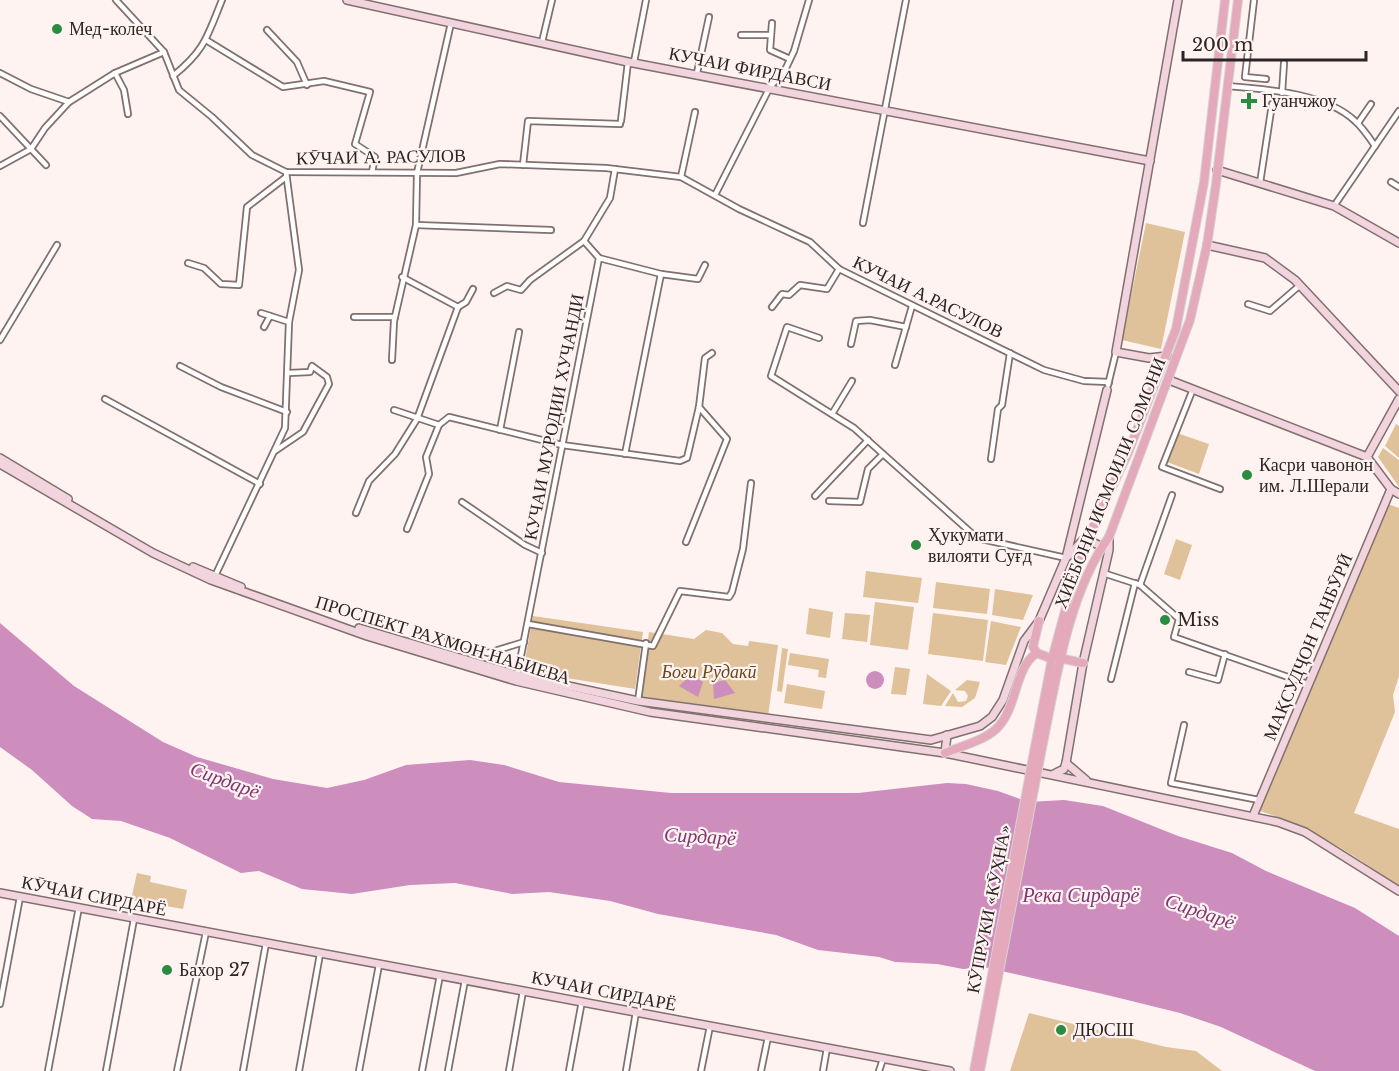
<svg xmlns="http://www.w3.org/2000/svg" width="1399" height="1071" viewBox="0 0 1399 1071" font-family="'Libre Baskerville',serif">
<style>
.green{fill:#dfc19a}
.water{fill:#cd8dbd}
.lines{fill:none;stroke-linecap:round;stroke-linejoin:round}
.street-casing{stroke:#80706e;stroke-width:8}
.secondary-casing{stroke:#80706e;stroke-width:10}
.primary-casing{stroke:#d5d3d3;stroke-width:10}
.street{stroke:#fff;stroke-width:4.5}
.secondary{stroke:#f2d4de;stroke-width:7}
.primary{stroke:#e5a9bc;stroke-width:8}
.primary-bridge-casing{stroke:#d5d3d3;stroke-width:10;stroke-linecap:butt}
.primary-bridge{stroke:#e5a9bc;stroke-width:8}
.poi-dot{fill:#2a8c41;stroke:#fff3f2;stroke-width:2}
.labels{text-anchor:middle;stroke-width:4.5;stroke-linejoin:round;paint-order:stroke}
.poi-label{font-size:18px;fill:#2c2525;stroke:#fff3f2;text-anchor:start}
.street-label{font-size:18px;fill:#2c2525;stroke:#fff3f2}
.park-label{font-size:18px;font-style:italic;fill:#674716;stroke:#fff3f2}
.water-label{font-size:20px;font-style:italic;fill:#803571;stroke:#fff3f2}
</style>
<rect width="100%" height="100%" fill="#fff3f2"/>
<g class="green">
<path d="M1146,223L1185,232L1161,349L1122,340Z"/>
<path d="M1396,424L1399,426V458L1385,446Z"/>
<path d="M1177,433L1209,444L1199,474L1167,462Z"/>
<path d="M1383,448L1399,460V487L1378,457Z"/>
<path d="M1388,504L1399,508V676L1393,695L1395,712L1354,813L1399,829V887C1356,856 1311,827 1260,811Z"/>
<path d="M1176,539L1192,545L1180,580L1164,574Z"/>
<path d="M866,571L922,578L918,603L863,597Z"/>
<path d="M936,582L990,589L987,614L933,608Z"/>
<path d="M995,589L1033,595L1023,620L992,615Z"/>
<path d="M875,602L914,607L908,650L870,645Z"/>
<path d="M809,608L833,612L830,638L806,634Z"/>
<path d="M845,613L870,615L867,642L842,639Z"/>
<path d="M933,613L988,620L983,661L928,654Z"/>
<path d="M533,616L643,632L635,689L523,671Z"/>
<path d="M991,621L1021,627L1006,665L985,662Z"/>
<path d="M706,630L722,633L733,644L748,646L749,641L778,645L768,716L640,698L649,632L694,639Z"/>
<path d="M782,648L788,649L782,692L777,691Z"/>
<path d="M790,653L829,659L826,678L818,677L819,670L788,665Z"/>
<path d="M895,667L910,669L906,695L891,694Z"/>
<path d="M927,674L951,691L941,706L923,704Z"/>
<path d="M967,680L980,682L975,698L962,707L945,706L953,693L958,702L966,701L968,696L965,691L955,690Z"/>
<path d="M787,684L825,691L822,709L784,703Z"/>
<path d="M137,873L151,876L150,882L187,890L183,909L131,900Z"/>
<path d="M1029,1013L1166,1047L1196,1051L1222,1071H1010Z"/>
</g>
<g class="water">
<path d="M0,623L74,686L163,742L197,757L273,779L327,788L364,780L406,765L470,760L504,765L559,782L671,793H858L947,783L966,784L998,791L1028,802L1064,800L1103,806L1178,836L1232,853L1266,871L1355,908L1399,936V1071H1315L1221,1027L1180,1013L1107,995L984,967L963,969L937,964L895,962L879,957L818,950L776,935L658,914L610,901L549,892L512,894L455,883L410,885L352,894L302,889L259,871L241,873L170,838L121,821L92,819L72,806L32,770L0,747Z"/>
<circle cx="875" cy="680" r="9"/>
<path d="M691,675L703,682L698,697L679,686Z"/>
<path d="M725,680L735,693L714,699L713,683Z"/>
</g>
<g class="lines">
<g class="street-casing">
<g id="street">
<path d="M116,0L164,52L179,90L212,117L252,155L286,172L456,173L500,164L606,168L681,177L739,209L810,242L839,269L1044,370L1084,381L1109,382"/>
<path d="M1254,0L1245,77L1266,79"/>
<path d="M772,23L770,50L790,59"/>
<path d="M267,30L297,62L307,85"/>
<path d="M741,35H771"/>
<path d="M206,40L283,87L324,81L370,92L355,144L375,157L372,172"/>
<path d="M542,42L552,0"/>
<path d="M634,62L646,0"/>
<path d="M0,73L31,89L69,102"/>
<path d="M115,73L124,90L128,114"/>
<path d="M697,73L709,17"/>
<path d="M173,76C205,50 207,37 222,0"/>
<path d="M1227,86C1265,89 1326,93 1355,121C1363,128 1369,137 1375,146"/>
<path d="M1282,93L1284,63"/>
<path d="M0,116L46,165"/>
<path d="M621,121L628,62"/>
<path d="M1358,123L1371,104"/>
<path d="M523,165L528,121L620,124"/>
<path d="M0,166L31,149L45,128L69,102L115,73L164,52"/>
<path d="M681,177L695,112"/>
<path d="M1391,182L1399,187"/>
<path d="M1260,183L1272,104"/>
<path d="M715,195L770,87L785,70L794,51L809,0"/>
<path d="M1334,206L1399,111"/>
<path d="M863,223L906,0"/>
<path d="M416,225L551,230"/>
<path d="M599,258L661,274"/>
<path d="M188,263L204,268L221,284L239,285L247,207L286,177"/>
<path d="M494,293L507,286L521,290L530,280L584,241"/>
<path d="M1248,304L1270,311L1299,286"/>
<path d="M458,307L466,302L473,289"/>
<path d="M772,307L782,294L789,295L800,285L827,289L839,269"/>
<path d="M261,313L289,322"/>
<path d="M354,317H395"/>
<path d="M264,327L270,316"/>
<path d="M819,338L787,327L771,376L854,428L977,538L1066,558"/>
<path d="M0,340L57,245"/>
<path d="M851,344L856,321L870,320L906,327"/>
<path d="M392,360L394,321L416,225L417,173L451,23"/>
<path d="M895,365L912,306"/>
<path d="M180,366L221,387L287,412"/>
<path d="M1108,385L1116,352"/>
<path d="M1193,389L1162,467L1220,489"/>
<path d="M105,399L260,484"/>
<path d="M394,410L439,425L426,457L429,474L407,529"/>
<path d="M832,414L852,381"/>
<path d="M439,425L449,417L562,445L680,461L687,458L699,407L705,358L712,353"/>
<path d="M500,430L519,332"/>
<path d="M275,451L303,432L329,384L327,377L312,366L310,372L289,373"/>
<path d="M625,454L661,274L698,279L705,265"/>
<path d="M991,459L998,409L1002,405L1010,353"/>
<path d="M815,496L868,440"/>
<path d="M829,501L860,502L868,469L883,454"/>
<path d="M462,502L525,545L542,553"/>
<path d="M356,513L369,481L395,454L417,419L458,307L402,277"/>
<path d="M686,542L727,439L699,407"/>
<path d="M1103,573L1140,585L1172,495"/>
<path d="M215,576L285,428L289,322L299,270L286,172"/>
<path d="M1140,585L1179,619L1174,637L1308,684"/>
<path d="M528,624L653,646L680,591L729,597L732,592L743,549L751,483"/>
<path d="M448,640L488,653L524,642"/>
<path d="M1189,672L1218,680L1225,654"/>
<path d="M517,676L599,258L584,241L610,198L615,169"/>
<path d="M1111,679L1135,583"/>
<path d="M638,701L646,643"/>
<path d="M1184,725L1171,783L1259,800"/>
<path d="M0,1004L20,897"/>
<path d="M48,1071L79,907"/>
<path d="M106,1071L134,919"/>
<path d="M177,1071L206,932"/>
<path d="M243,1071L266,943"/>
<path d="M299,1071L320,954"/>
<path d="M359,1071L379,965"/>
<path d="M422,1071L440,975"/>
<path d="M448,1071L465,980"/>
<path d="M509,1071L523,991"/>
<path d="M569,1071L582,1001"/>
<path d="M626,1071L636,1012"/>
<path d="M701,1071L710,1026"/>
<path d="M761,1071L768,1037"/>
<path d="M823,1071L827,1048"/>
<path d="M879,1071L883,1059"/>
</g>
</g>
<g class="secondary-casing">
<g id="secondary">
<path d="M347,0L628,62L1150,161"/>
<path d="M1217,170L1334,206L1399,243"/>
<path d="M1207,245L1265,258L1295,280L1399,391"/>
<path d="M1167,356L1149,358L1116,352L1178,0"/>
<path d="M1169,380L1367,457L1391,489L1399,494"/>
<path d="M1367,457L1399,399"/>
<path d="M0,458L68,499"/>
<path d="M0,464L153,553L211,580L367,636L516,681L650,712L945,753L1278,822L1305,832L1399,891"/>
<path d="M1068,556L1085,538L1102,547"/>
<path d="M193,567L241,587"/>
<path d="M359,628L517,675L638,701L931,740L980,726L992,717L1003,700L1024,641L1039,621L1066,558L1107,390"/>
<path d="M945,753L947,735"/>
<path d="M1066,763L1086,780"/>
<path d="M1054,774L1064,769L1066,763L1083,663L1109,550V537"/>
<path d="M1253,816L1391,489"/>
<path d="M0,893L950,1071"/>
</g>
</g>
<g class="primary-casing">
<g id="primary">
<path d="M1039,621L1033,647L1037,653L1052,659"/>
<path d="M1059,658L1083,663"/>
<path d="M1034,752L1052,659L1075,574L1088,538L1128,453L1176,329L1204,182L1225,0"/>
<path d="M945,753C961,746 983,741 996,729C1018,709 1014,667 1037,653"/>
<path d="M1041,753C1055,685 1068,593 1109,537L1190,320L1207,245L1216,184L1238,0"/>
</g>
</g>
<use href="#street" class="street"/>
<use href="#secondary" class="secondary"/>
<use href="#primary" class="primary"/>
<g class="primary-bridge-casing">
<g id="primary-bridge">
<path d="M974,1071L1034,752"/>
<path d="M980,1071L1041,753"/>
</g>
</g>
<use href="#primary-bridge" class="primary-bridge"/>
</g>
<g class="poi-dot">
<circle cx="57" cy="29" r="6"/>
<path d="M1246 92h6v6h6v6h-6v6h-6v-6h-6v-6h6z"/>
<circle cx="1247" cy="475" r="6"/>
<circle cx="916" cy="545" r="6"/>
<circle cx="1165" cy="620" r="6"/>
<circle cx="167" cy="970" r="6"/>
<circle cx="1061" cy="1030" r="6"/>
</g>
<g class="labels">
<g class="poi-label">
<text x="69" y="35">Мед-колеч</text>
<text x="1262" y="107">Гуанчжоу</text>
<text x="1259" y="471">Касри чавонон<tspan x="1259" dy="21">им. Л.Шерали</tspan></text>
<text x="928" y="541">Ҳукумати<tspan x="928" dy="21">вилояти Суғд</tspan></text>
<text x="1177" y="626">Miss</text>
<text x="179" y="976">Бахор 27</text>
<text x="1073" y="1036">ДЮСШ</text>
</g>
<g class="street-label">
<text transform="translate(750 69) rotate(11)" y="6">КУЧАИ ФИРДАВСИ</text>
<text transform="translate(381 157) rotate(-1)" y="6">КӮЧАИ А. РАСУЛОВ</text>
<text transform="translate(928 297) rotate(26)" y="6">КУЧАИ А.РАСУЛОВ</text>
<text transform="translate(554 417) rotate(-79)" y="6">КУЧАИ МУРОДИИ ХУЧАНДИ</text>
<text transform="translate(1110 483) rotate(-68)" y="6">ХИЁБОНИ ИСМОИЛИ СОМОНИ</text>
<text transform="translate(443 640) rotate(17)" y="6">ПРОСПЕКТ РАХМОН НАБИЕВА</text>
<text transform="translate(1308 647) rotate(-67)" y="6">МАҚСУДҶОН ТАНБӮРӢ</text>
<text transform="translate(94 896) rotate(11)" y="6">КӮЧАИ СИРДАРЁ</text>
<text transform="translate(989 909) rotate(-79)" y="6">КӮПРУКИ «КӮҲНА»</text>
<text transform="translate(604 991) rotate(11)" y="6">КУЧАИ СИРДАРЁ</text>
</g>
<g class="park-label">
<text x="709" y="678">Боғи Рӯдакӣ</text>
</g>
<g class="water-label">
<text transform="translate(225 780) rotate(20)" y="7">Сирдарё</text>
<text transform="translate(700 836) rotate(3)" y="7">Сирдарё</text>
<text x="1081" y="902">Река Сирдарё</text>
<text transform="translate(1200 911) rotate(19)" y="7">Сирдарё</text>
</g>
</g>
<path d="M1183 51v9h183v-9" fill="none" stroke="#2c2525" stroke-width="3"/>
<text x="1192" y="51" font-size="18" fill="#2c2525" stroke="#fff3f2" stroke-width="4.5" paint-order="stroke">200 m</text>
</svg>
